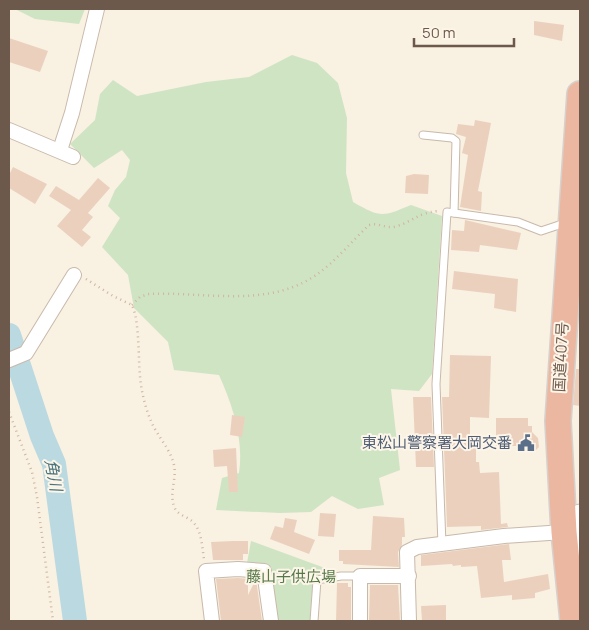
<svg xmlns="http://www.w3.org/2000/svg" width="589" height="630" viewBox="0 0 589 630" font-family="Manrope,'Noto Sans JP',sans-serif">
<style>
.green{fill:#cfe4c3}
.lines{fill:none;stroke-linecap:round;stroke-linejoin:round}
.river{stroke:#bad9e0;stroke-width:24}
.building{fill:#ebd1bd}
.lane-casing{stroke:#c8b9ab;stroke-width:9}
.street-casing{stroke:#c8b9ab;stroke-width:16}
.secondary-casing{stroke:#cdbbab;stroke-width:21}
.highway-casing{stroke:#d6d1cd;stroke-width:28}
.path{stroke:#cfb5a1;stroke-width:2.5;stroke-dasharray:1 4;stroke-linecap:butt}
.lane{stroke:#fff;stroke-width:7}
.street{stroke:#fff;stroke-width:14}
.secondary{stroke:#fff;stroke-width:19}
.highway{stroke:#ecb7a0;stroke-width:25}
.labels{text-anchor:middle;stroke-width:4;stroke-linejoin:round;paint-order:stroke}
.street-label{font-size:15px;fill:#6d594c;stroke:#fcf5e8}
.service-label{font-size:15px;fill:#4e5e75;stroke:#fcf5e8;text-anchor:end}
.park-label{font-size:15px;fill:#547848;stroke:#fcf5e8}
.water-label{font-size:16px;font-style:italic;fill:#48747f;stroke:#fcf5e8}
</style>
<rect width="100%" height="100%" fill="#f9f1e2"/>
<g class="green">
<path d="M9,9H85L79,24L35,19L17,10Z"/>
<path d="M292,55L317,63L338,83L347,118L346,173L353,202C381,218 382,217 411,205L442,216L432,374L419,391L391,389L400,470L379,478L384,505L358,509L332,496L311,512L280,513L216,510L222,478L239,473C244,440 233,406 219,375L174,370L168,342L134,308L128,275L102,247L120,218L108,206L115,190L126,177L130,160L122,150L94,168L70,144L95,120L100,94L113,80L137,96L206,82L249,77Z"/>
<path d="M251,541L333,571L329,577L313,578L310,621H275L269,568L247,563Z"/>
</g>
<g class="lines">
<path class="river" d="M9,335L42,436L54,464L75,621"/>
</g>
<g class="building">
<path d="M534,21L564,25L562,41L534,35Z"/>
<path d="M9,38L48,51L40,72L9,62Z"/>
<path d="M475,120L491,123L478,191L482,192L481,211L460,207L468,155L462,153L466,137L456,134L458,124L474,126Z"/>
<path d="M13,167L47,184L35,204L9,188V175Z"/>
<path d="M414,174L429,175L428,194L405,193L406,176Z"/>
<path d="M98,178L110,188L88,213L93,217L82,230L91,237L82,247L57,226L71,210L49,196L56,186L79,200Z"/>
<path d="M465,220L521,233L517,250L480,245L479,252L451,250L452,230L464,231Z"/>
<path d="M454,271L518,279L516,312L494,308L495,294L452,289Z"/>
<path d="M450,355L491,356L489,418L470,417V447H476V462H479L480,473L499,472L501,524L507,523L508,527L481,530V526L447,527L442,397H449Z"/>
<path d="M576,369H580V406L573,405Z"/>
<path d="M413,397H431L434,467H416Z"/>
<path d="M232,415L245,417L242,437L230,435Z"/>
<path d="M496,418H528V426H532V432L538,438L539,447L535,451L521,452V446H496Z"/>
<path d="M236,448L238,492H229L227,466L214,467L213,450Z"/>
<path d="M320,513L336,514L334,537L318,536Z"/>
<path d="M373,516L404,518L405,537H402V545L398,552L399,567L343,564V561H339V550H371Z"/>
<path d="M285,518L297,520L294,532L315,540L309,554L270,539L275,526L283,528Z"/>
<path d="M233,541H248V554H243V560H213L211,542Z"/>
<path d="M509,544L511,560H502L504,582L548,574L550,589L535,593V598L512,600V595L481,598L477,566L461,567V565L453,566L452,564L421,566V555Z"/>
<path d="M238,578L248,579V595L256,579L262,621H221L216,579Z"/>
<path d="M337,583H348V587H351V621H336Z"/>
<path d="M370,585H398L400,621H369Z"/>
<path d="M446,605V621H422L421,606Z"/>
</g>
<g class="lines">
<g class="lane-casing">
<g id="lane">
<path d="M423,135L452,138L456,141L454,213"/>
<path d="M442,545L436,384L447,212L518,222L541,231L565,223"/>
<path d="M314,621L317,580L341,576H360"/>
</g>
</g>
<g class="street-casing">
<g id="street">
<path d="M9,130L73,157"/>
<path d="M60,150L72,113L97,9"/>
<path d="M9,360L26,353L74,275"/>
<path d="M212,621L206,571L238,569L264,571L271,621"/>
<path d="M360,621V576H409"/>
<path d="M409,621L407,552L417,547L504,536L564,532"/>
</g>
</g>
<g class="secondary-casing">
<path id="secondary" d="M568,567L576,556L580,514"/>
</g>
<g class="highway-casing">
<path id="highway" d="M573,621L564,532L558,421L580,94"/>
</g>
<g class="path">
<path d="M86,279L113,296L132,305C141,325 137,367 142,391C144,401 147,412 151,421C157,436 170,448 174,465C177,479 169,493 174,506C177,516 188,516 194,523C202,533 202,547 204,559"/>
<path d="M132,305L140,297L148,294C203,291 267,309 316,275C335,262 352,241 369,225C379,222 387,230 397,226C414,221 417,213 438,211"/>
<path d="M9,412L32,472L37,497L53,621"/>
</g>
<use href="#lane" class="lane"/>
<use href="#street" class="street"/>
<use href="#secondary" class="secondary"/>
<use href="#highway" class="highway"/>
</g>
<defs>
<g id="civic-bare" transform="scale(1.35)"><path d="M-.6-6.5H3V-4.5H.6V-3L4-1V1h2V6H-6V1h2V-1L-.6-3ZM-1.2 2.5V6h2.4V2.5Z" fill="#5c6f8a" stroke="#fcf5e8" stroke-width="2.5" paint-order="stroke"/></g>
</defs>
<g fill-rule="evenodd">
<use href="#civic-bare" x="526" y="443"/>
</g>
<g class="labels">
<g class="street-label">
<text transform="translate(561 357) rotate(-87)" y="5">国道407号</text>
</g>
<g class="service-label">
<text x="512" y="448">東松山警察署大岡交番</text>
</g>
<g class="park-label">
<text x="291" y="582">藤山子供広場</text>
</g>
<g class="water-label">
<text transform="translate(54 475) rotate(79)" y="6">角川</text>
</g>
</g>
<rect width="589" height="630" fill="none" stroke="#6d594c" stroke-width="20"/>
<path d="M414 38v8h100v-8" fill="none" stroke="#6d594c" stroke-width="2.5"/>
<text x="422" y="38" font-size="15" fill="#6d594c" stroke="#fcf5e8" stroke-width="4" paint-order="stroke">50 m</text>
</svg>
